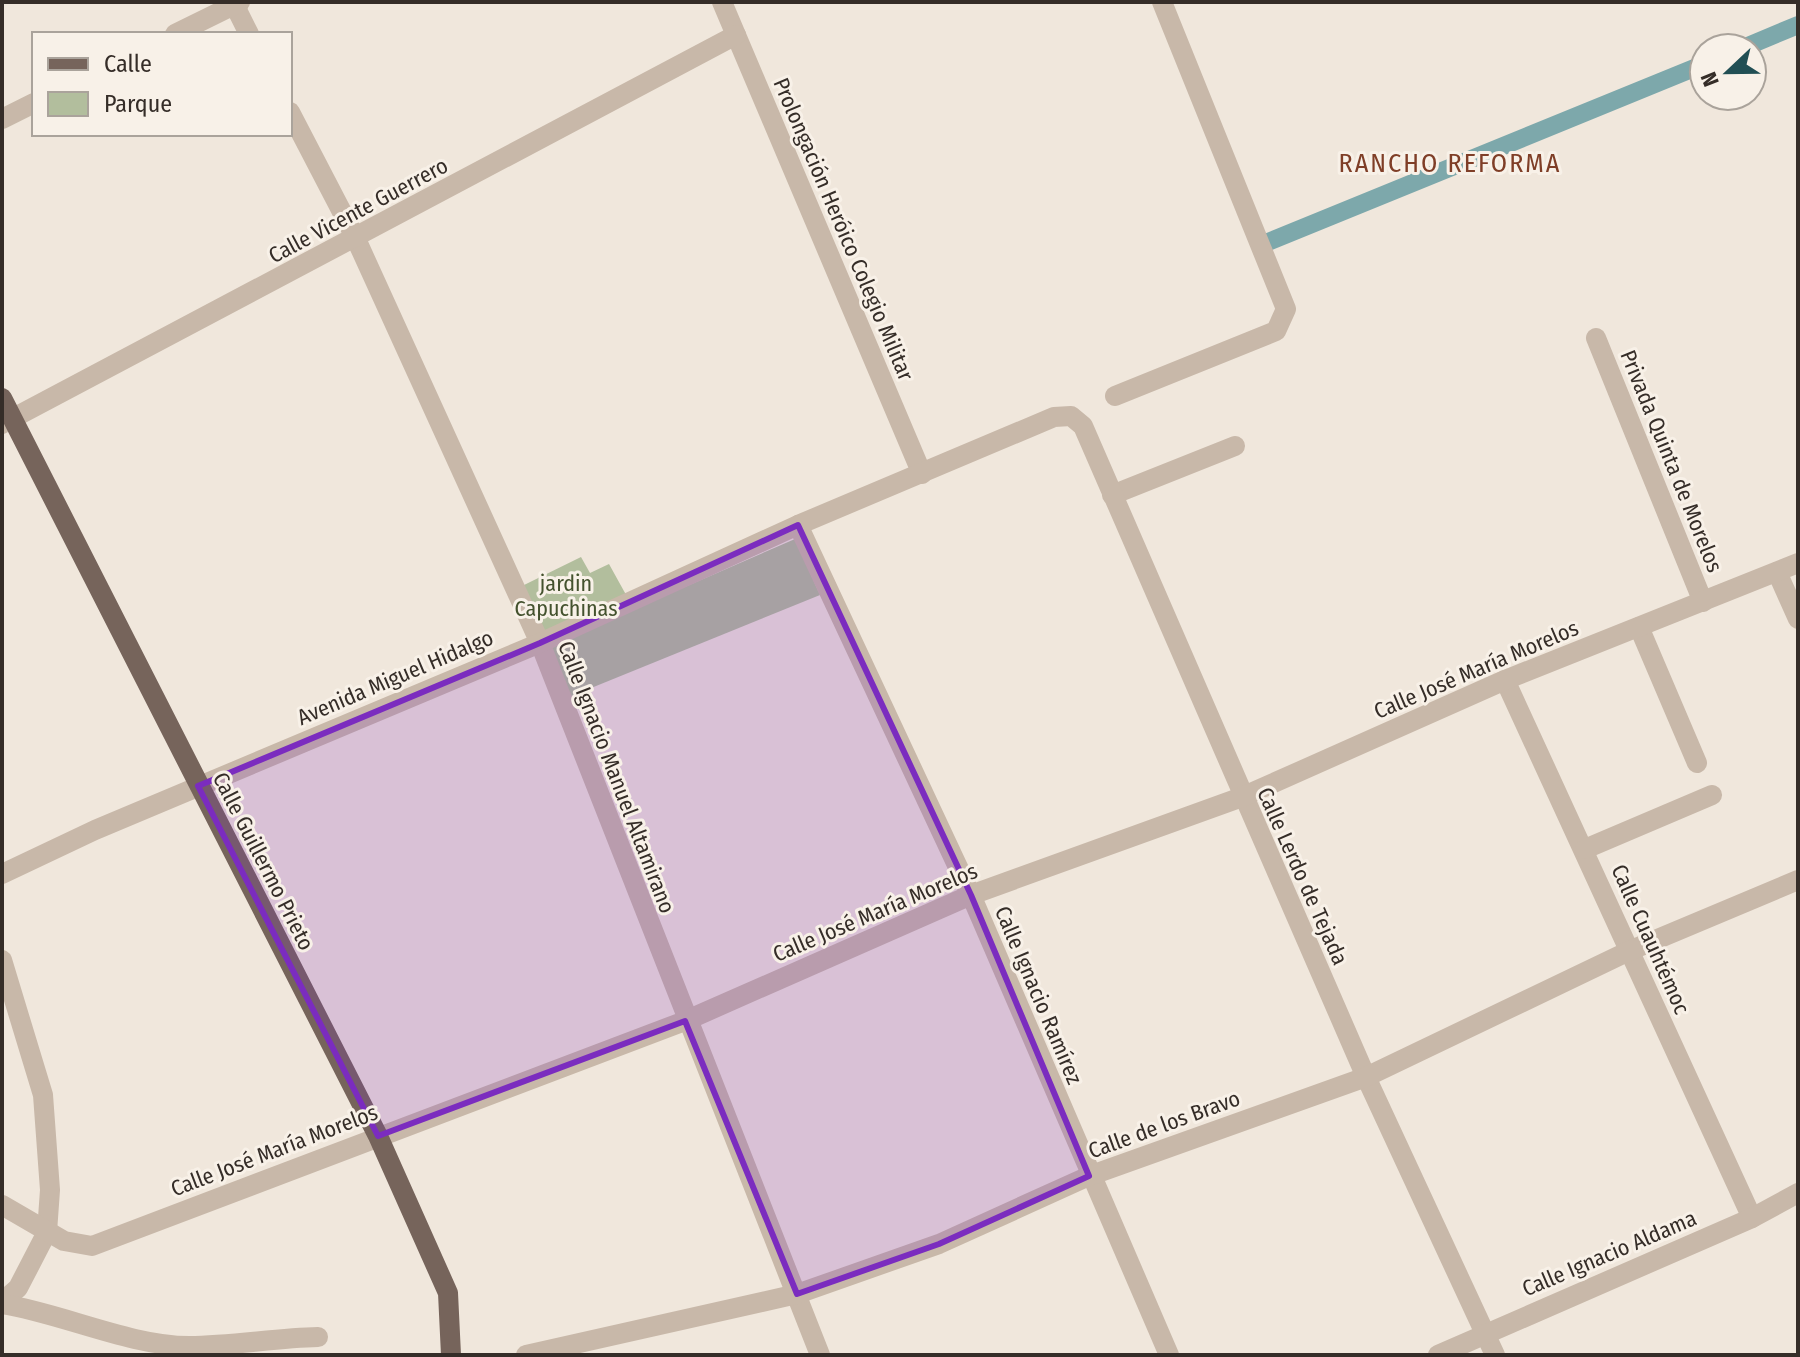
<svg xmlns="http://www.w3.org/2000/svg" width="1800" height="1357" viewBox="0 0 1800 1357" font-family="'Fira Sans Condensed',sans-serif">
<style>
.green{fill:#b2be9d}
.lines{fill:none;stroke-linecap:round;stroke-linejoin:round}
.canal{stroke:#7da8ab;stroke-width:18}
.minor{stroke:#c8b8a9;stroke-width:20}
.major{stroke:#76645b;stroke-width:20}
.marked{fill:#7b2cbf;fill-opacity:0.2;stroke:#7b2cbf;stroke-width:6;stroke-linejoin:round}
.labels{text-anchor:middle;stroke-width:6;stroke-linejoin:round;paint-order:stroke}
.street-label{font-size:22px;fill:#352d28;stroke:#f8f1e8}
.park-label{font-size:22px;fill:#44522e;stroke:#f8f1e8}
.quarter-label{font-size:26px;letter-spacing:2px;fill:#7f3e27;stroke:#f8f1e8}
</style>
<rect width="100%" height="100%" fill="#f0e7dc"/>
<g class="green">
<path d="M795,539L820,595L569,697L547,647Z"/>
<path d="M581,557L590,573L609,564L630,602L543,636L522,586Z"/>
</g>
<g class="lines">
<g class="canal">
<path d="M1743,48L1798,25"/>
<path d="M1268,242L1704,64"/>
</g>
<g class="minor">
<path d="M233,2L249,34"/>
<path d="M722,2L922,474"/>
<path d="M175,34L240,2"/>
<path d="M290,112L356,239L540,643L820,1355"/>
<path d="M2,119L34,103"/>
<path d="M1596,338L1703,602"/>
<path d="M1115,396L1276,331L1286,309L1162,2"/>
<path d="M2,424L736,35"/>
<path d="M1112,495L1235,446"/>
<path d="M798,525L971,895L1169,1355"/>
<path d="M1777,572L1798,619"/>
<path d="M1639,627L1697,763"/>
<path d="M1505,680L1752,1218"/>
<path d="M1585,849L1712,795"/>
<path d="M2,874L95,830L540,643L798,525L1054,417L1071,416L1083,426L1366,1077L1495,1355"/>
<path d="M2,960L43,1095L50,1190L47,1232L18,1288L2,1302"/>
<path d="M2,1205L64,1241L92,1246L685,1021L971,895L1242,797L1505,680L1798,563"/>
<path d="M2,1304C61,1313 130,1346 189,1346C231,1346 275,1338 318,1337"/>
<path d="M526,1355L797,1294L939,1244L1089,1176L1366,1077L1629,951L1798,880"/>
<path d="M1438,1355L1752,1218L1798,1193"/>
</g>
<path class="major" d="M2,398L378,1136L448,1293L451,1355"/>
</g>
<path class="marked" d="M798,525L971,895L1089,1176L939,1244L797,1294L685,1021L378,1136L198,786L540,643Z"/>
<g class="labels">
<g class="street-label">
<text transform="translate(358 210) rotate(-28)" y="8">Calle Vicente Guerrero</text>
<text transform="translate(844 229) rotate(67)" y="8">Prolongación Heróico Colegio Militar</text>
<text transform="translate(1672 461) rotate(68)" y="8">Privada Quinta de Morelos</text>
<text transform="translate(1476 669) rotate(-23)" y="8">Calle José María Morelos</text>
<text transform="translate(395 677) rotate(-23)" y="8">Avenida Miguel Hidalgo</text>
<text transform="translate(617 777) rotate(69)" y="8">Calle Ignacio Manuel Altamirano</text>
<text transform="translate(264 861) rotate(63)" y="8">Calle Guillermo Prieto</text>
<text transform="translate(1303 876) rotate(66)" y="8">Calle Lerdo de Tejada</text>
<text transform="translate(875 912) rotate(-23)" y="8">Calle José María Morelos</text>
<text transform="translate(1651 939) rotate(66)" y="8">Calle Cuauhtémoc</text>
<text transform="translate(1039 995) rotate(67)" y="8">Calle Ignacio Ramírez</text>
<text transform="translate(1164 1124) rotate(-20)" y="8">Calle de los Bravo</text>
<text transform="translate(274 1150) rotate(-21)" y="8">Calle José María Morelos</text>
<text transform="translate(1609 1253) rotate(-23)" y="8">Calle Ignacio Aldama</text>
</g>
<g class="park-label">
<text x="566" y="591">jardin<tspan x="566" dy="25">Capuchinas</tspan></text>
</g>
<g class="quarter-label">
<text x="1450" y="172">RANCHO REFORMA</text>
</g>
</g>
<rect width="1800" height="1357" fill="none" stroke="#352d28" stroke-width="8"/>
<rect x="32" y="32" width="260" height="104" fill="#f8f1e8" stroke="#aaa39b" stroke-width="2"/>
<rect x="48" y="58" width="40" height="12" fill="#76645b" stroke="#aaa39b" stroke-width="2"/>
<text x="104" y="72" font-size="24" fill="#352d28">Calle</text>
<rect x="48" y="92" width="40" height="24" fill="#b2be9d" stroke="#aaa39b" stroke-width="2"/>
<text x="104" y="112" font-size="24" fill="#352d28">Parque</text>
<g transform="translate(1728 72) rotate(248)"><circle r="38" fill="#f8f1e8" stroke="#aaa39b" stroke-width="2"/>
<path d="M0-6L14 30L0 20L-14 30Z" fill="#214f54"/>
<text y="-12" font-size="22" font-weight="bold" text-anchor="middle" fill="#352d28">N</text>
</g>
</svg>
